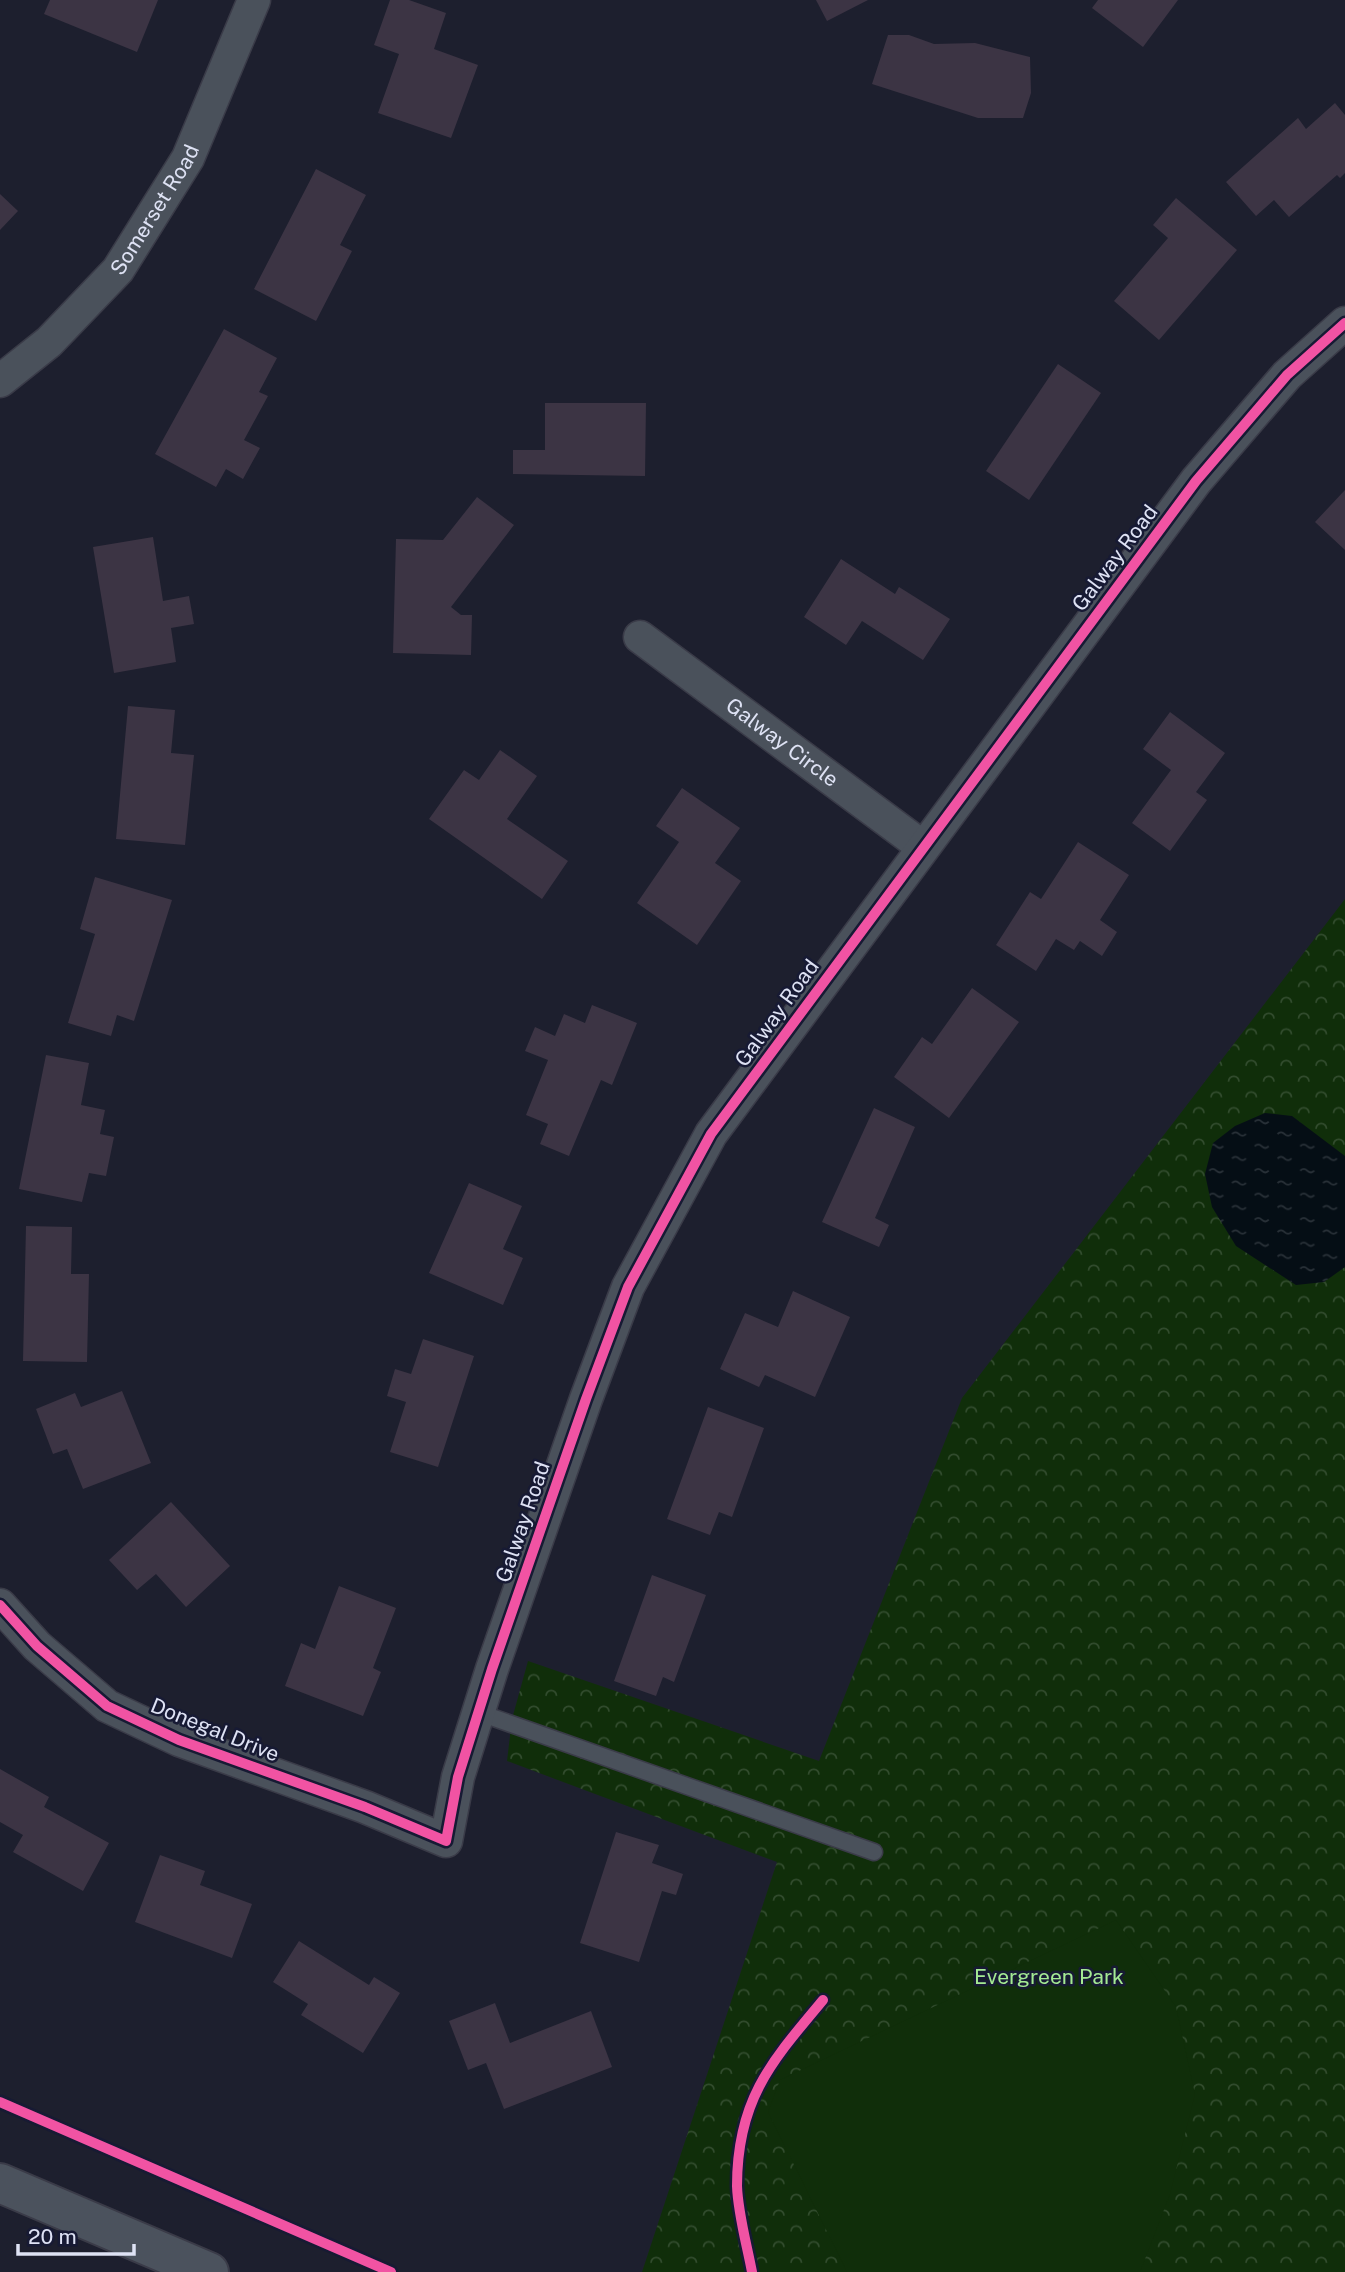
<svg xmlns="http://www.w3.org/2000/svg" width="1345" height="2272" viewBox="0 0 1345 2272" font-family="'Public Sans',sans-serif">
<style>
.park{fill:url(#park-crowns)}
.garden{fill:#102e0a}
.water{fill:url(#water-ripples)}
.building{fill:#3c3444}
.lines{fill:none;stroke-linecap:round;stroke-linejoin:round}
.lane-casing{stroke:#3a3b48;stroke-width:19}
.street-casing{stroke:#3a3b48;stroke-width:35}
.secondary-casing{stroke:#3a3b48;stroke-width:42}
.lane{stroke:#4a515b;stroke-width:16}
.street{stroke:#4a515b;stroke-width:32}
.secondary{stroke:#4b525d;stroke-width:38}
.cycleway-casing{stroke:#171a34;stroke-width:15}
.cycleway{stroke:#f153a3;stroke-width:10}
.labels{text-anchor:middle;stroke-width:5;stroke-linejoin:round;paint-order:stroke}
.street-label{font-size:21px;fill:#dee2f4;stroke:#171a34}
.park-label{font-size:21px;fill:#a4ea93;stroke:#171a34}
</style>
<defs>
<pattern id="park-crowns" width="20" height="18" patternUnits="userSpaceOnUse" patternTransform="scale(1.75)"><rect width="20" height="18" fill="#102e0a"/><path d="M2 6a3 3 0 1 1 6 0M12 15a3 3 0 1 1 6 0" fill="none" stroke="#324c2e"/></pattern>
<pattern id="water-ripples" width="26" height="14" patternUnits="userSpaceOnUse" patternTransform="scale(1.75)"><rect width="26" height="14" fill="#050e15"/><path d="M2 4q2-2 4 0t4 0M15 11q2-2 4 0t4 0" fill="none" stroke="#293138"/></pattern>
</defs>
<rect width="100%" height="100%" fill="#1d1f2e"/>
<path class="park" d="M1345,899V2272H642L777,1862L507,1761L512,1719L528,1661L819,1761L962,1398Z"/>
<path class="garden" d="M1116,1920L1176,2007L1195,2094L1170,2194L1140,2272H847L768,2112L780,2080Z"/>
<path class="water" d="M1265,1113L1292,1116L1345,1156V1267L1324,1282L1296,1285L1236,1246L1212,1207L1205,1174L1213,1143L1235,1126Z"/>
<g class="building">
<path d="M50,0H158L137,52L44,14Z"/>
<path d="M390,0H409L446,13L434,49L478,65L451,138L378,113L399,54L374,45Z"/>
<path d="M816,0H868L827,21Z"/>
<path d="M1098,0H1178L1143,47L1092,8Z"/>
<path d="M888,35H909L934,44L975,43L1030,57L1031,93L1023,118H978L872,84Z"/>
<path d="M1335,103L1345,115V173L1340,178L1337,175L1289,217L1274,200L1256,216L1226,182L1298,118L1306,129Z"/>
<path d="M316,169L366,195L340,245L352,251L316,321L254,289Z"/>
<path d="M0,194L18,211L0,230Z"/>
<path d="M1176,198L1237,250L1159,340L1114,301L1168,238L1153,225Z"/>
<path d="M224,329L277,358L259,392L268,396L244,440L260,448L243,479L226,469L216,487L155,454Z"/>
<path d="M1058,364L1101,393L1029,500L986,471Z"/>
<path d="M545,403H646L645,476L513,474V450H545Z"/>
<path d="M1345,490V550L1315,522Z"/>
<path d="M477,497L514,525L451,607L461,615H472L471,655L393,653L396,539L443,540Z"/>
<path d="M153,537L163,601L189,596L194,624L171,628L176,662L114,673L93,547Z"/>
<path d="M841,559L895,594L899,587L950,619L923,660L862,621L846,645L804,617Z"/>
<path d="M128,706L175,710L171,753L194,755L185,845L116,839Z"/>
<path d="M1170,712L1225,753L1196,792L1207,800L1170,851L1132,823L1171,770L1143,749Z"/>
<path d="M500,750L537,776L507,819L568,861L542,899L429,819L464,770L479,780Z"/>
<path d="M682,788L740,828L715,863L741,881L697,945L637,903L679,842L656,826Z"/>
<path d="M1078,842L1129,875L1100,920L1117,932L1102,956L1080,941L1074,950L1056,939L1036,971L996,945L1030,892L1041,899Z"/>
<path d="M95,877L172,900L134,1021L117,1015L111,1036L68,1023L95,934L80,929Z"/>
<path d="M972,988L1019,1022L949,1118L894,1077L922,1037L932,1044Z"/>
<path d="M592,1005L637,1023L612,1085L601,1080L569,1156L540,1144L548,1124L526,1115L548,1060L525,1051L535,1027L555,1036L564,1014L585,1023Z"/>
<path d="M46,1055L89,1063L81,1105L105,1110L100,1134L114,1137L106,1176L89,1173L82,1202L19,1189Z"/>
<path d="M874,1108L915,1127L875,1218L889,1225L879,1247L822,1222Z"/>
<path d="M469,1183L522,1206L503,1249L523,1258L503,1305L429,1273Z"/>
<path d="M26,1226L72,1227L71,1274H89L87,1362L23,1361Z"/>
<path d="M793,1291L850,1317L815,1397L765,1375L759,1387L720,1369L745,1313L778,1327Z"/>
<path d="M423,1339L474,1356L438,1467L390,1452L406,1402L387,1396L395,1369L411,1374Z"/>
<path d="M122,1391L151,1463L83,1489L67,1449L53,1454L36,1409L75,1393L81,1407Z"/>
<path d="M708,1407L764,1428L732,1517L719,1512L710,1535L667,1519Z"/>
<path d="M171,1502L230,1566L186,1607L156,1574L137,1590L109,1560Z"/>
<path d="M652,1575L706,1595L674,1682L663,1677L656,1696L614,1681Z"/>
<path d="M339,1586L396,1608L373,1668L381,1672L363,1716L285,1686L301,1643L315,1649Z"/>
<path d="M0,1769L49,1797L44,1807L109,1843L83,1891L13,1852L23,1835L0,1822Z"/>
<path d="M616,1832L659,1845L652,1863L683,1874L676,1895L662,1891L639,1962L580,1943Z"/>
<path d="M160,1855L205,1871L200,1885L252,1904L232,1958L135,1922Z"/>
<path d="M299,1941L369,1985L374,1977L400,1993L363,2053L301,2015L308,2004L273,1982Z"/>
<path d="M495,2003L510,2043L591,2011L612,2067L504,2109L486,2063L468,2070L449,2021Z"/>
</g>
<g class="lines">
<g class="lane-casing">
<path id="lane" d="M480,1713L874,1852"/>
</g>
<g class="street-casing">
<g id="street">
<path id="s1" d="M0,381L49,342L118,270L188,158L254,0"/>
<path id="s2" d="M640,637L923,847"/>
<path d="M0,1605L37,1646L107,1706L179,1740L365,1807L446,1841L458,1777L492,1669L586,1399L628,1287L711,1134L1196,481L1287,375L1345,323"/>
</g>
</g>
<g class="secondary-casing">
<path id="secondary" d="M0,2183L209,2272"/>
</g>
<use href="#lane" class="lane"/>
<use href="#street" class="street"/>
<use href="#secondary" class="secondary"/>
<g class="cycleway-casing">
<g id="cycleway">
<path d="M0,1605L37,1646L107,1706L179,1740L365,1807L446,1841L458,1777L492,1669L586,1399L628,1287L711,1134L1196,481L1287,375L1345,323"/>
<path d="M0,2102L391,2272"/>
<path d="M752,2272C747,2245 738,2214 737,2186C737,2100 771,2062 823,2000"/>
</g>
</g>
<use href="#cycleway" class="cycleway"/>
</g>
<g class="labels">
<g class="street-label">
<text dy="7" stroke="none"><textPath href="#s1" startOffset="233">Somerset Road</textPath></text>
<text transform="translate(1115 558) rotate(-53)" y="7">Galway Road</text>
<text dy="7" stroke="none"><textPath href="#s2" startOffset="177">Galway Circle</textPath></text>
<text transform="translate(777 1013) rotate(-54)" y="7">Galway Road</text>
<text transform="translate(523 1522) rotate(-71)" y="7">Galway Road</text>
<text transform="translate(215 1730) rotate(22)" y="7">Donegal Drive</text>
</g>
<g class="park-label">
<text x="1049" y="1984">Evergreen Park</text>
</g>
</g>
<path d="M18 2244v10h116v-10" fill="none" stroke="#dee2f4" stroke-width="3.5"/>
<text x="28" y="2244" font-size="21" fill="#dee2f4" stroke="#171a34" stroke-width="5" paint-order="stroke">20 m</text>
</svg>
